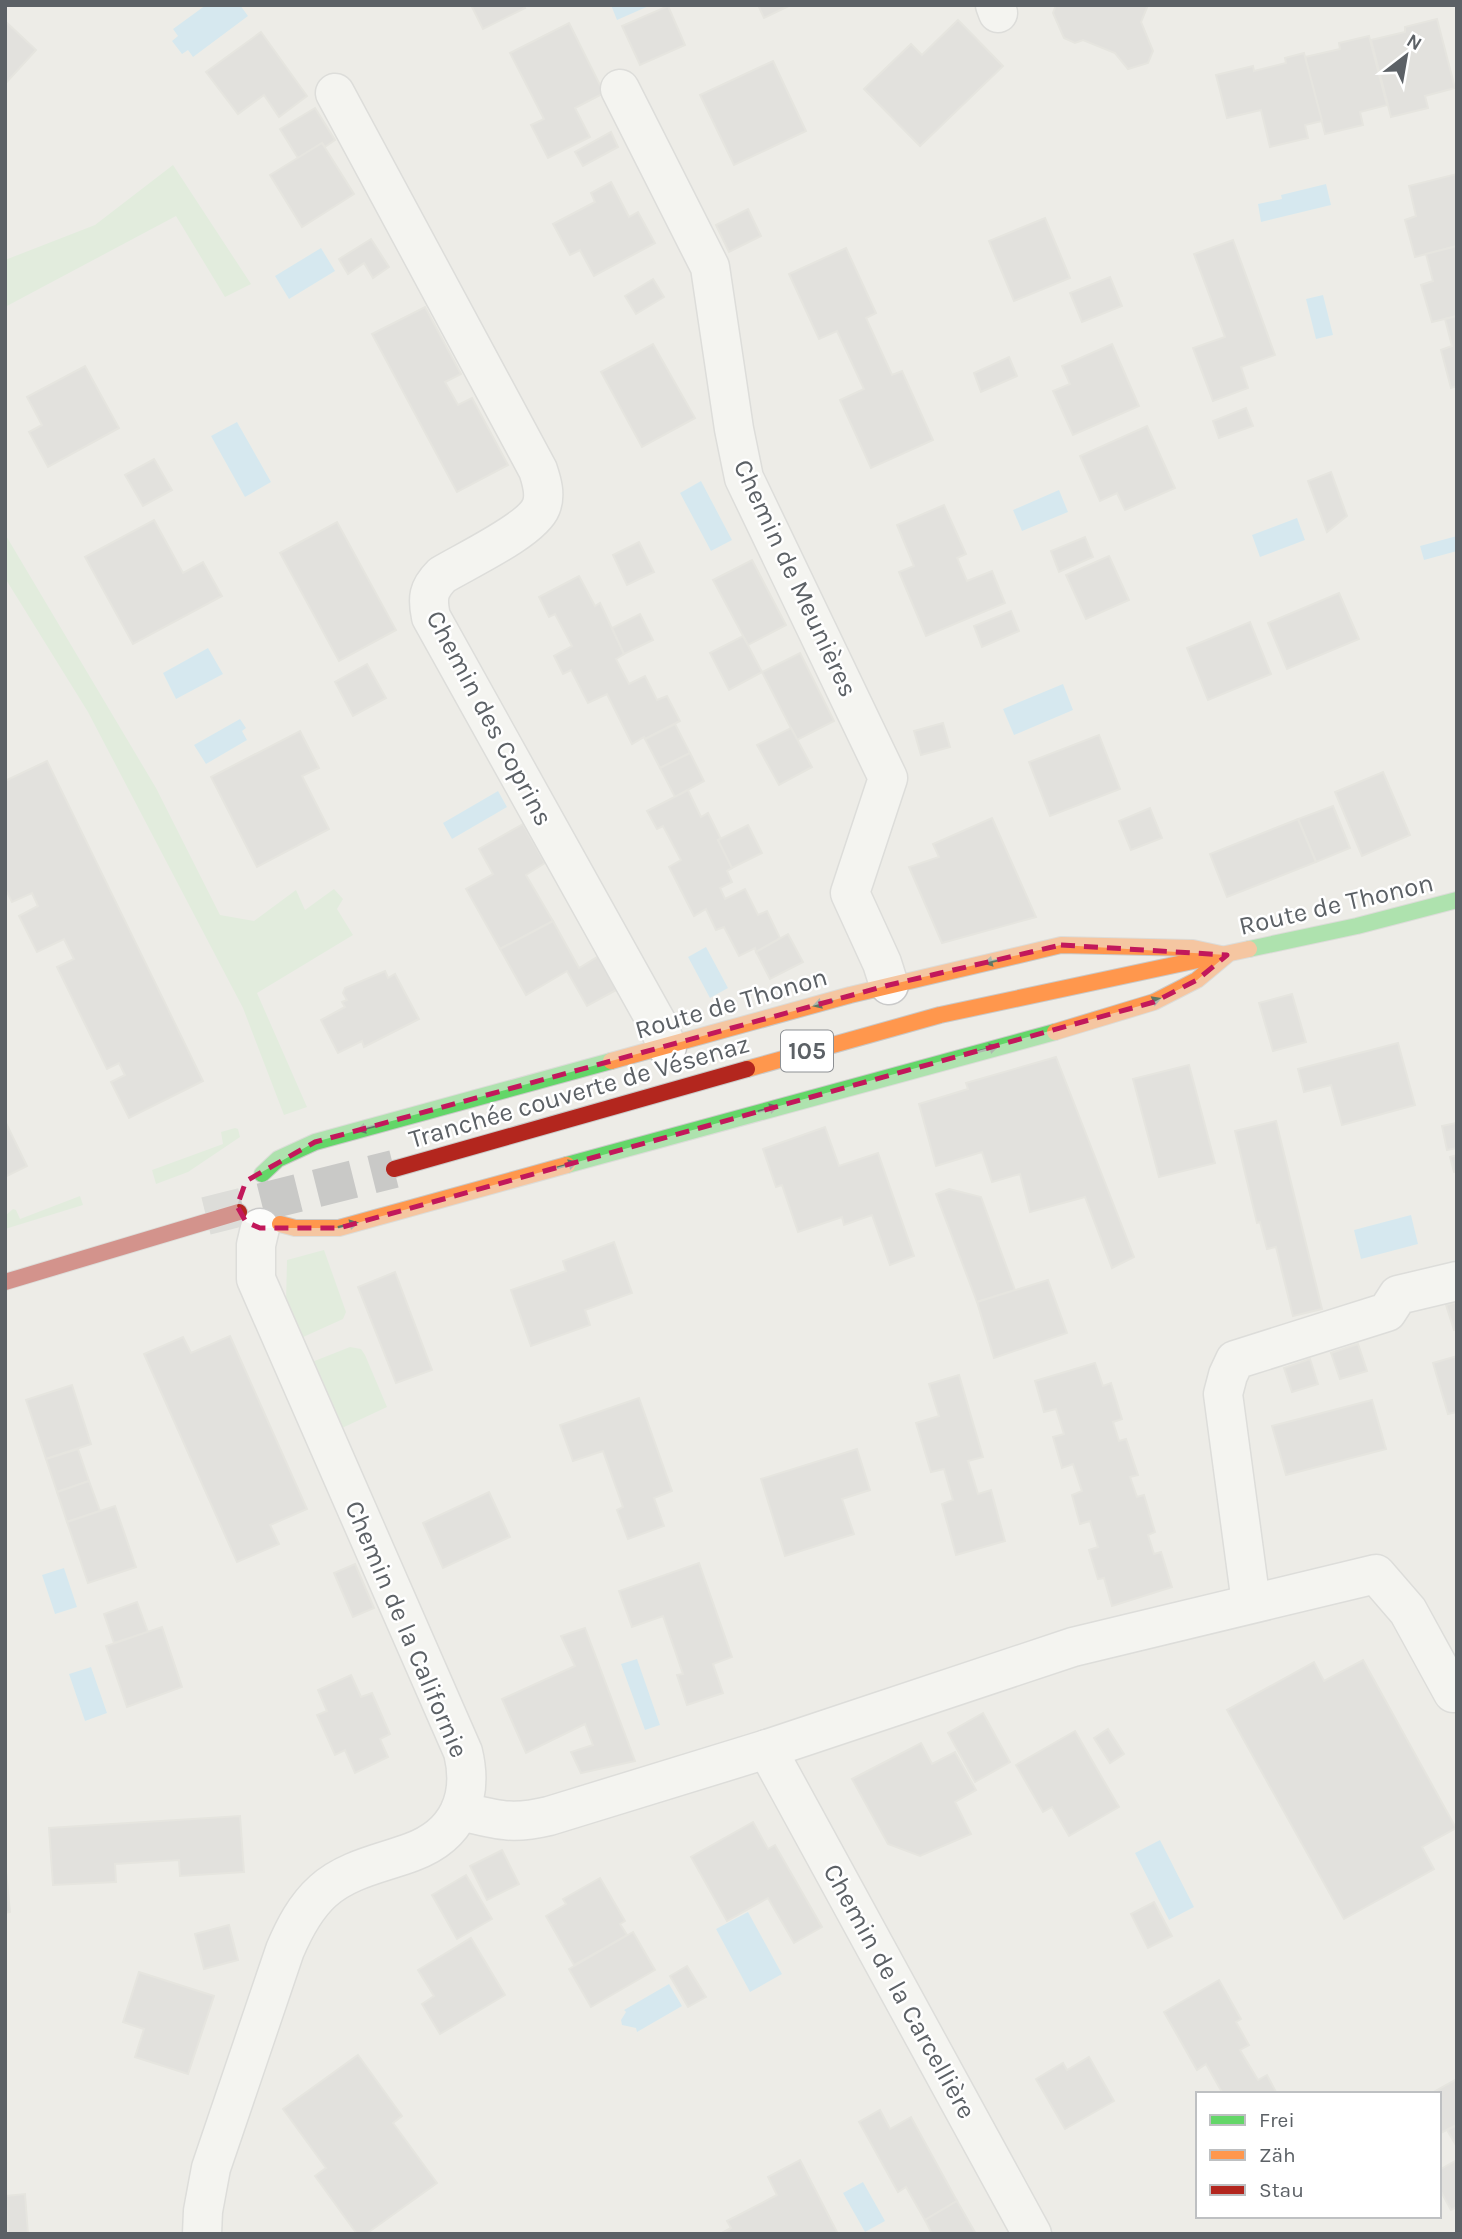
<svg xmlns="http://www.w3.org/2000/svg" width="1462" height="2239" viewBox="0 0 1462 2239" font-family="Karla,sans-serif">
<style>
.green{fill:#d5ebd1}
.water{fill:#bbe3f8}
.building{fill:#d5d3d1;stroke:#dddbd6;stroke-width:2}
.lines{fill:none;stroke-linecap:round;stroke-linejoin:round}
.primary-tunnel{stroke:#c9c9c7;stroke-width:38;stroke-dasharray:38 19;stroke-linecap:butt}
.street-casing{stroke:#cacaca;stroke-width:41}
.fast-casing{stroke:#c9c9c8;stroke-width:18}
.slow-casing{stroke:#c9c9c8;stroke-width:18}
.jam-casing{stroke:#c9c9c8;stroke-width:18}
.street{stroke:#fcfcfb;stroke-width:38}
.fast{stroke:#63d668;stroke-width:16}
.slow{stroke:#ff974d;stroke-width:16}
.jam{stroke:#b3261e;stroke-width:16}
.oneway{fill:#5d7866}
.marked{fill:none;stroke:#c2185b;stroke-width:5;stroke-dasharray:14 9;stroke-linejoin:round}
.labels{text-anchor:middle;stroke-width:5;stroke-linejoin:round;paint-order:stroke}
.shield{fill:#fff;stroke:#8d9094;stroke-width:2}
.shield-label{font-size:24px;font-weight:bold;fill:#5c6166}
.street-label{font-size:26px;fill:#5c6166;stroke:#fff}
</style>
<rect width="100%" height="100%" fill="#edece7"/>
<g class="green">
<path d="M173,165L251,284L225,297L176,216L5,307V260L95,225Z"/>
<path d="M5,534L156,788L220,915L254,921L296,890L305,910L334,889L343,899L337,909L353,935L257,993L307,1107L284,1115L243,1008L88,712L5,578Z"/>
<path d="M235,1128L238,1129L240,1137L188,1172L156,1184L152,1170L223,1144L221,1132Z"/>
<path d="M80,1196L83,1205L5,1229V1216L13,1209L16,1210L20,1219Z"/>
<path d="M324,1250L346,1312L343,1319L301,1338L286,1302L287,1260Z"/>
<path d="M350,1347L361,1349L365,1355L387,1407L342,1428L312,1362Z"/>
</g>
<g class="water">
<path d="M206,5H240L248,16L193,57L188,50L182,54L172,41L178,36L173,29Z"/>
<path d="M611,5H651L617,20Z"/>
<path d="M1326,184L1331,205L1261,222L1258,204L1282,199L1281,195Z"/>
<path d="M321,248L335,271L289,299L275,276Z"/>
<path d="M1323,295L1333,335L1316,339L1306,299Z"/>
<path d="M237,422L271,482L245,497L211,436Z"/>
<path d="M701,481L732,540L711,551L680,493Z"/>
<path d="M1059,490L1068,512L1022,531L1013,510Z"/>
<path d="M1297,518L1305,540L1260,557L1252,535Z"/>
<path d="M1457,536V551L1424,560L1420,546Z"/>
<path d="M208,648L223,674L176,699L163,673Z"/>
<path d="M1063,684L1073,710L1014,735L1003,709Z"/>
<path d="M240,719L246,728L242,731L247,740L206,764L194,745Z"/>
<path d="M498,791L507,807L452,839L443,823Z"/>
<path d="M706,947L728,988L710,998L688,957Z"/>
<path d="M1411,1215L1418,1244L1361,1259L1354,1230Z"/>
<path d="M64,1568L77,1607L55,1614L42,1575Z"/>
<path d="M637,1659L660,1725L645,1730L621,1664Z"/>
<path d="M91,1667L107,1713L85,1721L69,1674Z"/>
<path d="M1160,1840L1194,1907L1169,1920L1135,1853Z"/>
<path d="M748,1912L782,1974L750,1992L716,1929Z"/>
<path d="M669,1984L682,2006L637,2032L636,2028L622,2025L621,2020L626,2012L624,2010Z"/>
<path d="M863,2182L885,2221L865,2232L843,2193Z"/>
</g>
<g class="building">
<path d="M471,5H523L525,8L483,29Z"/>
<path d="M758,5H788L789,6L764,18Z"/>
<path d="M1056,5H1148L1141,22L1153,51L1148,63L1128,69L1115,53L1083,40L1075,43L1064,38L1053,13Z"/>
<path d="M668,6L685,45L640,65L622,26Z"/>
<path d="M1437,19L1455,88L1425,96L1428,108L1391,117L1371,40L1405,32V27Z"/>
<path d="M958,20L1003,66L920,146L864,89L911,44L922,55Z"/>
<path d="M5,21L36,50L5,84Z"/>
<path d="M569,23L604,93L575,108L590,137L548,158L531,125L544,119L510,53Z"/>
<path d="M261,32L307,96L279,117L264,95L238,114L206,72Z"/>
<path d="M1369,36L1387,105L1360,112L1363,125L1325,134L1305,57L1340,49L1339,43Z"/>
<path d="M1304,53L1322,121L1305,125L1308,138L1270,147L1261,110L1227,118L1216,75L1253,66L1254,71L1286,63L1285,58Z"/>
<path d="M773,61L806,131L734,165L700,95Z"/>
<path d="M315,108L335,140L325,147L322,143L298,158L280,129Z"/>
<path d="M611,132L618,147L583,166L575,152Z"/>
<path d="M322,143L354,194L302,227L270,175Z"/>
<path d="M1457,174V246L1415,257L1405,220L1416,216L1409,186Z"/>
<path d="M611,182L629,217L638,212L655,243L594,276L580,250L570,255L553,224L595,202L591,193Z"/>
<path d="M748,209L761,236L729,252L716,225Z"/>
<path d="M1045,218L1070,278L1014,301L989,241Z"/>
<path d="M371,239L389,267L373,278L364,263L348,274L339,259Z"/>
<path d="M1233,240L1275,355L1241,367L1248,388L1213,401L1193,348L1225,337L1194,254Z"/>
<path d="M1457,246V316L1432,322L1421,285L1433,281L1426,254Z"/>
<path d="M846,248L876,313L866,318L892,375L902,371L933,440L871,468L840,400L864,389L837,331L819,339L789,274Z"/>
<path d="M1110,277L1122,306L1082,322L1070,293Z"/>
<path d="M653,279L664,297L636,314L625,296Z"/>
<path d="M425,307L461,374L445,382L458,405L472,398L508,465L457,492L372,334Z"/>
<path d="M1457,316V386L1451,388L1441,350L1452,346L1445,319Z"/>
<path d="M653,344L695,418L642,447L601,372Z"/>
<path d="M1112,344L1139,406L1073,435L1053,391L1070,384L1062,366Z"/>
<path d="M1009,357L1017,376L981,392L974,373Z"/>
<path d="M85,366L119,428L48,467L29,432L42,425L27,397Z"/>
<path d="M1246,408L1253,426L1219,438L1213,421Z"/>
<path d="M1147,426L1175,488L1125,510L1117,493L1100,501L1080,456Z"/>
<path d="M154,459L172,490L143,506L125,475Z"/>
<path d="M1331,472L1347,516L1327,532L1308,481Z"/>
<path d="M944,505L966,554L957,558L967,581L992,571L1005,603L926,636L899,572L914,566L897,525Z"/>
<path d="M154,520L183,573L203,562L222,596L133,644L85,557Z"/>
<path d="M337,522L396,630L339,661L280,553Z"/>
<path d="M1085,537L1093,557L1059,572L1051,551Z"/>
<path d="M639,542L654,572L627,585L613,555Z"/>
<path d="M1109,556L1129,600L1086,619L1066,575Z"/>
<path d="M752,560L786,625L748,645L713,580Z"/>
<path d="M579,576L595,606L600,603L624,654L616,659L629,684L645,676L657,700L667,696L680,721L645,739L644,737L632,744L607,694L588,703L571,670L563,674L554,656L572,646L555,614L549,617L539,597Z"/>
<path d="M1339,593L1359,639L1287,669L1268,623Z"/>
<path d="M1011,611L1019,631L982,647L974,626Z"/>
<path d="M640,614L653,640L624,654L612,628Z"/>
<path d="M1250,622L1271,674L1208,700L1187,648Z"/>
<path d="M743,636L762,672L729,690L710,653Z"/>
<path d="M800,653L834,721L797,740L762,672Z"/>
<path d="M367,664L386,698L353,716L335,682Z"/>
<path d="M943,723L950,747L921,755L914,731Z"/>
<path d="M675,724L690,753L660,768L645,739Z"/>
<path d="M791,728L812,767L779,785L757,745Z"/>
<path d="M300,731L319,768L302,776L329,829L257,867L211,777Z"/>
<path d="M1099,735L1120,789L1050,816L1029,762Z"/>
<path d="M690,753L704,781L675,797L660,768Z"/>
<path d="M47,761L203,1081L129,1118L111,1082L125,1075L119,1063L107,1069L57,967L74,959L64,939L37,952L19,916L38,906L32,893L12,902L5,888V781Z"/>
<path d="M1383,772L1410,835L1362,856L1335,792Z"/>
<path d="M688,790L701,817L708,813L721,839L718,840L732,868L727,871L732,882L720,888L725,899L745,889L758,915L767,911L780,938L756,952L755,948L739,956L724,927L716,930L706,909L694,916L669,867L681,860L663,826L657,829L647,811Z"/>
<path d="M1333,806L1350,848L1316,862L1298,819Z"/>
<path d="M1150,808L1162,838L1131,850L1119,821Z"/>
<path d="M992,818L1036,917L942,943L909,867L939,857L933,844Z"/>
<path d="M1298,819L1316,862L1227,897L1210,854Z"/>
<path d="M523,824L545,863L526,875L553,921L500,949L466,889L493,874L479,849Z"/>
<path d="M748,825L762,853L732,868L718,840Z"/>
<path d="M553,921L579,968L599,956L618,989L587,1006L567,971L526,995L500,949Z"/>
<path d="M788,934L803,962L770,979L756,952Z"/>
<path d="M385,971L388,978L395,974L419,1019L364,1047L362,1041L338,1053L321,1020L345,1007L342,1002L347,1000L343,993L345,988Z"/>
<path d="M1292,994L1306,1042L1273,1051L1259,1003Z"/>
<path d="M1398,1043L1415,1105L1342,1125L1331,1085L1304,1092L1298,1069Z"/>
<path d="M1056,1057L1134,1257L1112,1268L1085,1197L1030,1212L1020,1174L992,1182L982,1152L936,1166L919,1104L968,1089L966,1083Z"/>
<path d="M1189,1065L1215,1163L1159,1177L1133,1079Z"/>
<path d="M5,1121L27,1166L5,1177Z"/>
<path d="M1276,1121L1322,1309L1293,1316L1276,1247L1267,1249L1260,1222L1257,1223L1235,1131Z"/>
<path d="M1456,1123L1457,1148L1447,1150L1442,1126Z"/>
<path d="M825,1127L839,1166L878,1153L914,1256L890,1265L872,1215L844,1225L842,1217L798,1232L782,1185L776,1187L763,1149Z"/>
<path d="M1457,1155V1171L1454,1172L1450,1157Z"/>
<path d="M949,1189L981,1197L1015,1290L977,1302L936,1194Z"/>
<path d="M614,1242L632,1293L585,1310L590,1325L531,1346L511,1290L566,1271L563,1261Z"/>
<path d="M395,1272L432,1370L396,1383L358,1287Z"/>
<path d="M1048,1280L1067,1333L994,1358L977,1302Z"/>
<path d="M1457,1302V1329L1454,1330L1446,1305Z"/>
<path d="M230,1336L307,1509L270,1525L279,1544L237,1562L144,1354L183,1337L191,1353Z"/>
<path d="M1358,1344L1367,1371L1340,1379L1331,1353Z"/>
<path d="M1457,1356V1412L1448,1414L1433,1363Z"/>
<path d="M1310,1359L1318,1384L1292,1392L1284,1368Z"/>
<path d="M1095,1363L1103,1386L1111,1383L1122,1419L1113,1422L1119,1441L1126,1439L1138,1475L1130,1477L1137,1497L1144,1495L1155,1532L1148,1535L1154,1554L1161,1552L1172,1587L1112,1606L1104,1578L1098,1579L1089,1550L1098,1547L1090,1521L1080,1524L1072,1495L1082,1491L1073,1464L1062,1468L1053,1437L1064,1434L1056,1409L1044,1412L1035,1381Z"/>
<path d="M959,1375L983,1457L968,1461L978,1494L991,1490L1005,1541L956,1555L942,1504L953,1500L944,1469L931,1472L916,1423L939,1416L929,1384Z"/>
<path d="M72,1385L91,1444L46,1459L26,1400Z"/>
<path d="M639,1398L672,1491L654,1498L664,1526L628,1539L617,1510L623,1507L603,1451L573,1461L560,1425Z"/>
<path d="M1372,1400L1386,1449L1286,1475L1272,1426Z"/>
<path d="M78,1449L89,1481L57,1492L46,1459Z"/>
<path d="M857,1449L870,1490L842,1499L854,1534L785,1556L761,1479Z"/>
<path d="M89,1481L100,1511L67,1522L57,1492Z"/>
<path d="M489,1492L510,1537L443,1568L423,1523Z"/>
<path d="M115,1506L136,1567L88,1583L67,1522Z"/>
<path d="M699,1563L732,1657L713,1664L723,1693L687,1705L677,1675L683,1674L663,1616L632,1627L619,1591Z"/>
<path d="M355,1564L374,1608L353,1617L334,1573Z"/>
<path d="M137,1602L148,1632L114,1643L104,1614Z"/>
<path d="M162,1627L182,1687L127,1707L106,1646Z"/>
<path d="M585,1628L635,1761L581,1773L571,1752L593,1745L585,1724L526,1753L502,1699L575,1666L561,1636Z"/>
<path d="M1363,1660L1456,1828L1422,1847L1434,1869L1344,1919L1227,1710L1314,1662L1324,1681Z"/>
<path d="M351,1675L361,1697L372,1693L390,1734L380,1739L388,1757L355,1773L345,1750L335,1755L317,1715L327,1711L318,1690Z"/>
<path d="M983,1713L1010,1762L975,1782L948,1733Z"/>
<path d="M1108,1729L1124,1754L1110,1763L1094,1738Z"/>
<path d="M1075,1731L1119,1807L1069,1836L1052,1807L1043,1812L1016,1765Z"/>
<path d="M921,1743L932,1764L955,1752L976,1790L955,1802L971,1834L920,1856L888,1844L852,1779Z"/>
<path d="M240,1816L244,1872L180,1876L179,1860L115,1864L116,1882L53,1885L49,1828Z"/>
<path d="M753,1822L768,1849L775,1845L822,1927L794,1943L768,1898L727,1921L691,1857Z"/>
<path d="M502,1850L519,1884L487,1900L470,1866Z"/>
<path d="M5,1861L10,1912L5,1913Z"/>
<path d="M466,1875L492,1919L457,1939L432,1895Z"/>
<path d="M600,1878L625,1921L620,1924L627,1935L574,1965L546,1916L566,1904L563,1899Z"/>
<path d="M1154,1902L1172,1936L1148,1948L1131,1914Z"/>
<path d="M229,1925L238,1960L204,1969L195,1934Z"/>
<path d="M633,1932L655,1970L591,2007L569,1969Z"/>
<path d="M471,1938L505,1995L440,2034L422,2004L434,1996L418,1970Z"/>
<path d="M687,1966L706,1997L688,2007L670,1976Z"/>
<path d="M139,1972L214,1996L188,2074L135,2057L144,2029L123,2022Z"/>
<path d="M1219,1980L1241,2019L1236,2022L1249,2045L1240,2050L1258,2080L1267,2075L1277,2094H1223L1206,2064L1197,2070L1164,2012Z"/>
<path d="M358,2055L402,2116L393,2123L437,2183L366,2234H357L315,2176L326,2168L283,2109Z"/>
<path d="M1089,2057L1114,2101L1065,2129L1036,2079L1063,2063L1067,2070Z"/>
<path d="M1457,2079V2125L1439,2134V2094H1430Z"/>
<path d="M880,2110L890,2129L911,2117L957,2201L925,2220L906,2187L898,2192L859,2122Z"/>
<path d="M1457,2125V2147L1447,2130Z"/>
<path d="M800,2160L838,2234H720L731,2228L727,2221L777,2195L768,2177Z"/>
<path d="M1457,2160V2207L1451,2210L1439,2188V2170Z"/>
<path d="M25,2194L28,2234H8L6,2196Z"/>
<path d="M957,2201L976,2234H932L925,2220Z"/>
</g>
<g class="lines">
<path class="primary-tunnel" d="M206,1216L394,1169"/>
<g class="street-casing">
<g id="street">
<path d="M995,5L998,13"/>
<path d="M620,89L710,267L734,429L744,478L888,778L850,893L882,963L889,985"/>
<path d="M335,93L538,470C542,482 546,495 541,507C532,530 465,561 442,575C428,589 427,598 431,617L657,1023L667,1047"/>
<path d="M1251,1603L1223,1394L1228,1375L1235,1360L1387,1312L1398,1295L1457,1281"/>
<path d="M767,1749L1032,2234"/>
<path d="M460,1811C498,1820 511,1825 549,1816L767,1749L1073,1647L1376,1574L1408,1611L1453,1693"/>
<path d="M202,2234L203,2211L211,2168L285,1950C294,1929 305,1907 323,1891C347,1869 383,1863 412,1852C458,1835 474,1797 463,1752L256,1279V1245L260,1228"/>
</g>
</g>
<g class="fast-casing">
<g id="fast">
<path d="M1249,949L1357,926L1457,900"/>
<path d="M567,1165L1055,1032"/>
<path d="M262,1174L278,1159L315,1142L611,1061"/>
</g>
</g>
<g class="slow-casing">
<g id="slow">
<path d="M1055,1032L1154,1002L1197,980L1227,955"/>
<path d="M611,1061L850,995L1061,945L1193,948L1221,954"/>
<path d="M747,1069L940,1015L1249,949"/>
<path d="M280,1224L295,1228H339L567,1165"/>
</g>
</g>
<g class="jam-casing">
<g id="jam">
<path d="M394,1169L747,1069"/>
<path d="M5,1282L239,1212"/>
</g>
</g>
<use href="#street" class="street"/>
<use href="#fast" class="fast"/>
<use href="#slow" class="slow"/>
<use href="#jam" class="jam"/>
</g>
<defs><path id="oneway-solid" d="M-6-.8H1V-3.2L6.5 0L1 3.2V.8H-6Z" transform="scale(1.75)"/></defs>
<g class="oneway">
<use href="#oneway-solid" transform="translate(994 961) rotate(167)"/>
<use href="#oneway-solid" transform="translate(1151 1002) rotate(-21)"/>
<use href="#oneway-solid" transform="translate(823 1003) rotate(164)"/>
<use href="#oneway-solid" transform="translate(988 1049) rotate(-15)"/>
<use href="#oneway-solid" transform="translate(768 1109) rotate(-15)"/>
<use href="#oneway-solid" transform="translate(367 1128) rotate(165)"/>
<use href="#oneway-solid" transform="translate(567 1165) rotate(-16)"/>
<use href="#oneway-solid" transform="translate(348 1225) rotate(-13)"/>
</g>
<path d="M0 0H1462V2239H0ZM1061,945L1227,955L1197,980L1154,1002L339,1228H260L246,1222L237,1206L246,1181L315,1142L889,985Z" fill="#edece7" fill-opacity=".55" fill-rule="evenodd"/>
<path class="marked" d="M1061,945L1227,955L1197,980L1154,1002L339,1228H260L246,1222L237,1206L246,1181L315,1142L889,985Z"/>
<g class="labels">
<rect class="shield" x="781" y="1030.5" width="52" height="41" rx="5"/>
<g class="shield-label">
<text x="807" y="1059">105</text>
</g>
<g class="street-label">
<text transform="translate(796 578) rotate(65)" y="9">Chemin de Meunières</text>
<text transform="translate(490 718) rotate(62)" y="9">Chemin des Coprins</text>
<text transform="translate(1336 904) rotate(-13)" y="9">Route de Thonon</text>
<text transform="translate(731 1003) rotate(-16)" y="9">Route de Thonon</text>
<text transform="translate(579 1091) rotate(-16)" y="9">Tranchée couverte de Vésenaz</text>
<text transform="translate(407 1629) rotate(67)" y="9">Chemin de la Californie</text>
<text transform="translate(900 1991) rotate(61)" y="9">Chemin de la Carcellière</text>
</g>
</g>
<rect width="1462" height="2239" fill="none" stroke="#5c6166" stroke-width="14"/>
<rect x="1196" y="2092" width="245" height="126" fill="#ffffff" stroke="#bec0c2" stroke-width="2"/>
<rect x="1210" y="2115" width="35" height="10" fill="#63d668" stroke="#bec0c2" stroke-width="2"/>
<text x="1259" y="2127" font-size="21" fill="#5c6166">Frei</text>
<rect x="1210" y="2150" width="35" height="10" fill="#ff974d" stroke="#bec0c2" stroke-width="2"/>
<text x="1259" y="2162" font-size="21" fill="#5c6166">Zäh</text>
<rect x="1210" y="2185" width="35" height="10" fill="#b3261e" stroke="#bec0c2" stroke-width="2"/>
<text x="1259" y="2197" font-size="21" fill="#5c6166">Stau</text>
<g transform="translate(1406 56) rotate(31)" stroke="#ffffff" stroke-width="5" paint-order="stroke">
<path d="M0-5L12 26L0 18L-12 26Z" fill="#5c6166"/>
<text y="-10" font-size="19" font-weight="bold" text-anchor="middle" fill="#5c6166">N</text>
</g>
</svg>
